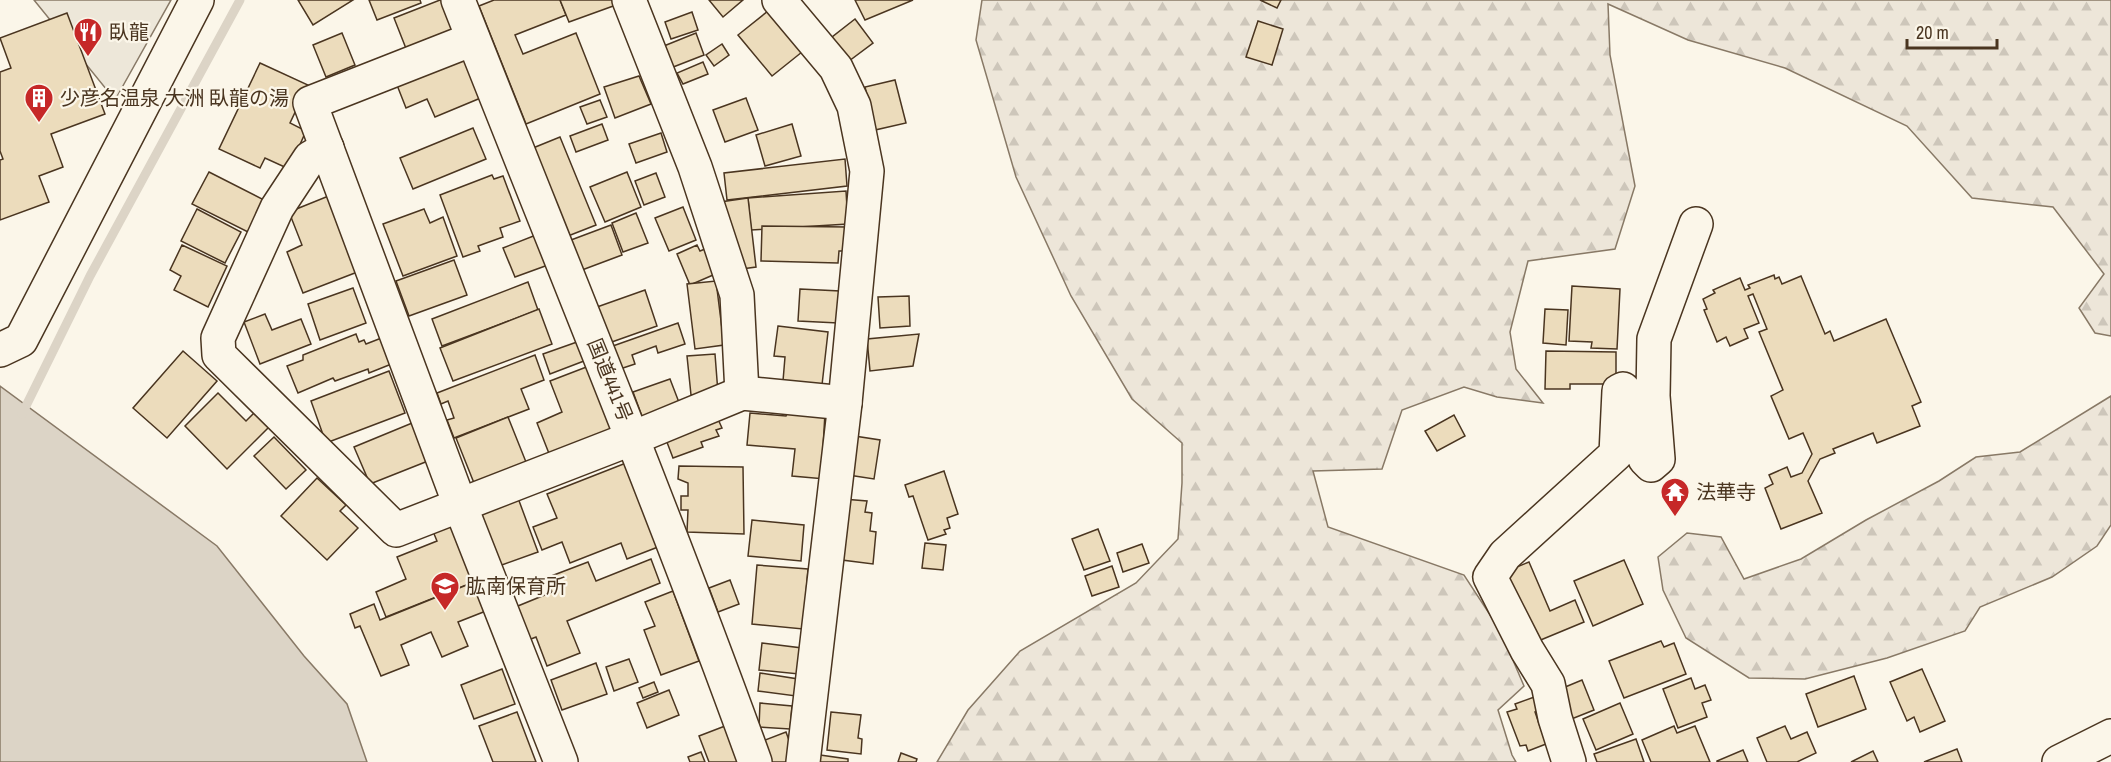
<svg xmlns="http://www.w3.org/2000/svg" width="2111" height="762" viewBox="0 0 2111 762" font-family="'Archivo Narrow','Noto Sans JP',sans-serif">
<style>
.forest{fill:url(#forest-firs);stroke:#887966;stroke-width:1.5}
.parking{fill:#ede7d9;stroke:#887966;stroke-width:1.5}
.water{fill:#dcd4c6;stroke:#887966;stroke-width:1.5}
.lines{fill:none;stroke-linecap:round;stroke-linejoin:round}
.stream{stroke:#dcd4c6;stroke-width:9}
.building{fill:#ecdcbc;stroke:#4a3520;stroke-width:1.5}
.minor-casing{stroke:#4a3520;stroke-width:36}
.highway-casing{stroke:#4a3520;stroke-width:36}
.minor{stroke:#fbf6e9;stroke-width:33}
.highway{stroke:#fbf6e9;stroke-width:33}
.labels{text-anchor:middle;stroke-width:4.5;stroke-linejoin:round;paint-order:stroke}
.poi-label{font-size:20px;fill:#4a3520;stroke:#fbf6e9;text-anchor:start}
.street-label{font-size:20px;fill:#4a3520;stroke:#fbf6e9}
</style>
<defs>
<pattern id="forest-firs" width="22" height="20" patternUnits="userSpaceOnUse" patternTransform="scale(1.5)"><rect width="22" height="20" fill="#ede6d9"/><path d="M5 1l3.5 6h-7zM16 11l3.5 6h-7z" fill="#cdc6ba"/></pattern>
</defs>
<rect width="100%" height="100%" fill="#fbf6e9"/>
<g class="forest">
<path d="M982,0H2111V336L2095,333L2079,308L2104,274L2053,207L1972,198L1907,126L1785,68L1688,40L1608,4L1610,55L1635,186L1615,249L1528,261L1510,332L1516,369L1543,403L1497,397L1464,387L1402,410L1382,469L1313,471L1328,527L1464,575L1500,630L1524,686L1498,710L1512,755L1516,762H937L968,710L1020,651L1136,583L1178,539L1182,483V443L1132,399L1071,296L1016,177L976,40Z"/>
<path d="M2111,396V525L2097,546L2052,577L1980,607L1965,631L1887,658L1805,679L1749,678L1686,638L1663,590L1658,557L1687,533L1721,537L1744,579L1801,559L1866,520L1939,481L1976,457L2020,452Z"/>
</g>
<path class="parking" d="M34,0H171L115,100Z"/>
<path class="water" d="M0,386L217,546L304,656L347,704L367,762H0Z"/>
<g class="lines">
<path class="stream" d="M22,414L90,276L240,0"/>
</g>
<g class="building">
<path d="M298,0H353L313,25Z"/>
<path d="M369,0H420L421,3L377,20Z"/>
<path d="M440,0H443L456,32L407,51L394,18Z"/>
<path d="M494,0H560L566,15L515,35L523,54L576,33L600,94L526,124L479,6Z"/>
<path d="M560,0H614L616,5L569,22Z"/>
<path d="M709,0H743L723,17Z"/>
<path d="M855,0H913L865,20Z"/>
<path d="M1260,0H1281L1277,8Z"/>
<path d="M773,7L807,48L772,76L738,35Z"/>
<path d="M692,12L698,30L671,39L665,22Z"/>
<path d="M67,13L105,114L51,134L63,167L39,176L49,202L0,220V160L3,159L0,151V72L11,68L0,38Z"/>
<path d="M855,19L873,43L845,64L827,41Z"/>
<path d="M1258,21L1283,29L1272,65L1246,57Z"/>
<path d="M342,33L355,65L326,77L313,45Z"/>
<path d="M696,33L704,55L663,71L654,50Z"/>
<path d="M722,44L729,55L714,66L706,55Z"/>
<path d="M464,52L483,97L435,117L427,99L406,108L395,80Z"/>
<path d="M703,62L708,74L683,84L677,73Z"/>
<path d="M260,63L308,85L290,123L306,131L289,169L265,158L260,168L219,149Z"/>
<path d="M639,76L651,104L615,118L604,87Z"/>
<path d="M895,80L906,123L875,130L865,87Z"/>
<path d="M746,98L758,130L725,142L713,110Z"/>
<path d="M600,100L607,117L587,124L580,107Z"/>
<path d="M602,124L608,140L576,152L570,136Z"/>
<path d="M792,124L801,156L765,166L756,135Z"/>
<path d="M473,128L486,159L413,189L400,158Z"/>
<path d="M661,133L667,152L636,163L629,144Z"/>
<path d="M560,137L596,225L568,236L533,148Z"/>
<path d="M845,159L847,186L727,200L724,173Z"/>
<path d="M209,172L266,201L250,233L192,204Z"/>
<path d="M627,172L641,207L605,222L590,187Z"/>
<path d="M656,173L665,197L644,205L635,181Z"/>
<path d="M492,175L494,179L503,176L520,221L500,228L503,237L478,246L480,251L463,257L440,195Z"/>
<path d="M846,191L848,224L751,230L748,198Z"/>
<path d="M331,195L360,271L303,293L287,252L302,245L289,212Z"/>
<path d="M748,198L756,267L727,271L720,202Z"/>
<path d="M683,207L696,240L669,251L655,218Z"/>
<path d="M197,209L241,232L225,263L181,241Z"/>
<path d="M424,209L430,223L443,217L457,256L403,276L383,224Z"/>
<path d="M636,213L648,243L623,252L612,223Z"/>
<path d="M611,225L622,255L582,270L571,240Z"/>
<path d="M762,226L848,227L847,251H839L838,263L761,261Z"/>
<path d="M536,235L548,265L515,277L503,248Z"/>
<path d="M182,245L227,266L208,307L174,290L181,276L170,270Z"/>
<path d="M697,245L700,251L710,247L720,272L690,285L677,254Z"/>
<path d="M454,260L467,295L409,316L396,281Z"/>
<path d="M1774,275L1775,279L1779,277L1782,284L1801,276L1825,334L1830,331L1834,341L1886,319L1921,402L1912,406L1920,426L1877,443L1873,433L1833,449L1835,453L1820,459L1808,481L1822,513L1781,529L1765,488L1773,484L1769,475L1787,467L1791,477L1802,473L1812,454L1803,433L1789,439L1771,396L1783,390L1759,332L1767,329L1753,294L1748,296L1759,323L1744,329L1748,338L1730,346L1726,337L1717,342L1704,310L1707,309L1703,299L1715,293L1713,290L1740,278L1745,290L1750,288L1748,285Z"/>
<path d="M716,281L724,345L695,349L687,284Z"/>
<path d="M528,282L538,310L442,346L432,319Z"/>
<path d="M1572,286L1620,289L1617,349L1591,348L1592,342L1569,341Z"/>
<path d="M353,288L366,323L320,340L308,304Z"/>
<path d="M800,289L840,291L838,323L798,321Z"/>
<path d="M645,290L657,326L609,343L597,307Z"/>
<path d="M909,296L910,326L880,328L878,297Z"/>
<path d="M539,309L552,344L453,381L440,348Z"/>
<path d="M1545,309L1568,310L1566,345L1543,343Z"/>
<path d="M265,314L272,330L301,319L311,344L260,364L244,322Z"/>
<path d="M678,323L685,344L658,353L656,346L632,355L635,364L617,370L610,347Z"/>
<path d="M778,326L828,332L822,385L783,381L785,357L774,356Z"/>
<path d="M356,334L359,342L364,340L366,344L384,337L394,363L369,373L368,369L335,381L333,378L298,393L287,366L303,360V355Z"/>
<path d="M919,334L913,366L870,371L867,339Z"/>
<path d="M577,342L584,361L550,374L543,354Z"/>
<path d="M183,351L217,381L167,438L133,408Z"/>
<path d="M1546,351L1616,352V384H1570V389H1545Z"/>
<path d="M715,354L718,393L691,395L687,356Z"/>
<path d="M535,355L544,380L521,389L529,409L454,438L447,420L454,418L448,401L441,404L437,393Z"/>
<path d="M589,366L614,431L550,456L537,423L562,412L550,381Z"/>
<path d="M389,371L405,413L326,443L311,401Z"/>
<path d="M670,379L680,405L643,419L633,392Z"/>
<path d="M218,393L246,421L259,408L274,422L227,469L185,426Z"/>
<path d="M788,411L825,413L823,448L825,479L792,476L795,449L747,445L750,413L786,416Z"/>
<path d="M1454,415L1465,436L1437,451L1425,431Z"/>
<path d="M508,417L528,467L476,488L456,438Z"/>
<path d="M717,417L722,428L716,430L719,436L701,442L703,447L673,458L665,437Z"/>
<path d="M417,421L433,459L370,484L354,447Z"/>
<path d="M848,435L880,440L874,479L842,474Z"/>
<path d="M274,437L306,470L286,489L254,456Z"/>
<path d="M626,463L658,547L627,559L621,543L570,563L562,542L542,550L533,527L557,518L547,494Z"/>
<path d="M679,466L743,467L744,534L687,532L688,510H681V496H688V483L678,479Z"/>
<path d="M944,471L958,514L947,518L950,528L944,530L946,534L928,540L913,496L909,497L905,485Z"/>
<path d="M317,478L346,505L340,511L358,528L327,560L281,516Z"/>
<path d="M518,498L538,552L499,566L479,513Z"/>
<path d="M843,499L867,501L865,512L872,513L870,531L876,532L873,564L842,560Z"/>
<path d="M454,520L479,580L386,617L376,592L406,579L397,557L437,541L432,529Z"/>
<path d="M752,520L804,525L801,561L748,556Z"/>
<path d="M1098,529L1110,561L1084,570L1072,539Z"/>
<path d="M925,543L946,545L943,570L922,568Z"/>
<path d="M1142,544L1149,563L1123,572L1117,553Z"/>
<path d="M651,559L660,583L567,621L580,653L547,666L536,637L526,641L513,608L552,592L546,578L588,562L596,581Z"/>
<path d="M1624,560L1643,604L1593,626L1574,581Z"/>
<path d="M1529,562L1550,611L1575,600L1584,622L1531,644L1497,575Z"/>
<path d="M757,565L808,569L803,629L752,624Z"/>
<path d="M1112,566L1119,587L1092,596L1085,576Z"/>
<path d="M479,580L491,609L458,622L468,646L442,657L431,632L401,645L409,665L381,676L360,626L355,628L350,614L374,604L380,620Z"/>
<path d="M730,580L739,604L718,612L709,588Z"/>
<path d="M673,591L699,661L661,675L644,630L655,626L645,602Z"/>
<path d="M1661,641L1664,647L1674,643L1686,674L1624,698L1609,661Z"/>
<path d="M762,643L802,648L799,674L759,670Z"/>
<path d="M629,659L638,682L614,691L606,667Z"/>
<path d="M596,663L607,694L562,710L551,680Z"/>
<path d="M502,669L515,704L474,719L461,685Z"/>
<path d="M1922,669L1945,721L1920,732L1914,717L1907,721L1890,682Z"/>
<path d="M760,673L798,679L796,696L758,691Z"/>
<path d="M1854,676L1866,709L1818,727L1806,694Z"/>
<path d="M1691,678L1695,689L1705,685L1711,700L1702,703L1707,717L1678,728L1663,689Z"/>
<path d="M1582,680L1594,710L1569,720L1558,690Z"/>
<path d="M654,682L658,692L643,698L639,688Z"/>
<path d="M669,690L679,715L647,728L637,703Z"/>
<path d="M1537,696L1542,709L1535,712L1546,744L1528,751L1526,745L1520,746L1507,712L1517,709L1515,704Z"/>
<path d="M760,703L792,706L790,729L759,727Z"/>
<path d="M1620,703L1633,734L1596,750L1583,719Z"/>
<path d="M517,712L536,762H493L479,726Z"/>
<path d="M831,712L861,715L858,738L862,739L861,754L827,750Z"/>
<path d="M725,726L739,762H709L699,736Z"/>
<path d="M1674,726L1677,733L1695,726L1710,762H1651L1642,740Z"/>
<path d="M1785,726L1791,739L1807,732L1816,753L1797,762H1767L1757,738Z"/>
<path d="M786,732L795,757L785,762H767L760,742Z"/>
<path d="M1636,739L1644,762H1597L1594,754Z"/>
<path d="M1957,749L1962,762H1924Z"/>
<path d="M1743,750L1748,762H1717V761Z"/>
<path d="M1873,751L1878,762H1851Z"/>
<path d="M701,752L705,762H690L688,757Z"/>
<path d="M901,753L917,759L916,762H898Z"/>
<path d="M813,754L848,759V762H812Z"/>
</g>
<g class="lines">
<g class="minor-casing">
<g id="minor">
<path d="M629,0L695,167L737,295L742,393"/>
<path d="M779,0L836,68L854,106L867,171L845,403L803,762"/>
<path d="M473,39L310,103L460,505L561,762"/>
<path d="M327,148L310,158L277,208L218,338L219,355L396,530L633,438L742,393L845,403"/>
<path d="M0,350L21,340L197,0"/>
<path d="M1569,762L1555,718L1548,684L1527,650L1490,577L1505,555L1616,454L1619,391L1623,389L1626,393L1645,459L1651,465L1658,459L1653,396L1654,339L1696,224"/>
<path d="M2059,762L2111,736"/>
</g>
</g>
<g class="highway-casing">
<path id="highway" d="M458,0C558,254 662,505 755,762"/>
</g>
<use href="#minor" class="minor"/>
<use href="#highway" class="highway"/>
</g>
<defs>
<g id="restaurant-pin" transform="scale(1.5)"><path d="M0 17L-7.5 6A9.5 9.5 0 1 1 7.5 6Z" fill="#c62828" stroke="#fbf6e9"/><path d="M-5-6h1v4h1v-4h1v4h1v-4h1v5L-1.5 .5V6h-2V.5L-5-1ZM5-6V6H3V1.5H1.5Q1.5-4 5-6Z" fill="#fff"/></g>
<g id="building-pin" transform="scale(1.5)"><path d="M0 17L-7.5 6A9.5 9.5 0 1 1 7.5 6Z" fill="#c62828" stroke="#fbf6e9"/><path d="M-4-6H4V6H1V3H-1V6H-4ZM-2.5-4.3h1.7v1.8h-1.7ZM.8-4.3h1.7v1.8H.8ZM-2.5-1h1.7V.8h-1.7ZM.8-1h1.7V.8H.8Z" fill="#fff"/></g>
<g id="temple-pin" transform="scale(1.5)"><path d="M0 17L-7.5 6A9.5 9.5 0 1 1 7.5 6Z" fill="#c62828" stroke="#fbf6e9"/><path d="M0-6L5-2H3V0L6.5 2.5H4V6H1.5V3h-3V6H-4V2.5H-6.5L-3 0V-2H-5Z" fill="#fff"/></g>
<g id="school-pin" transform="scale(1.5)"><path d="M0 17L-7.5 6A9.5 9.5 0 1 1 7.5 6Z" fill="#c62828" stroke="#fbf6e9"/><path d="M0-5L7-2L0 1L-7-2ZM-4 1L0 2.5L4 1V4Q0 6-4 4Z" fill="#fff"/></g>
</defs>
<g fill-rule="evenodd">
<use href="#restaurant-pin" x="88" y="32"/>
<use href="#building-pin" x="39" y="98"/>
<use href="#temple-pin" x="1675" y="492"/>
<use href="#school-pin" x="445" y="586"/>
</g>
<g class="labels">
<g class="poi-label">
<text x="109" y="39">臥龍</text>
<text x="60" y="105">少彦名温泉 大洲 臥龍の湯</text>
<text x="1696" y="499">法華寺</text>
<text x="466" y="593">肱南保育所</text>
</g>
<g class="street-label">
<text transform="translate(610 380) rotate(68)" y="7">国道441号</text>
</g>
</g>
<path d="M1907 39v9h90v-9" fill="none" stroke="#4a3520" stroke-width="3"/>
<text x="1916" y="39" font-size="18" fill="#4a3520" stroke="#fbf6e9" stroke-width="4.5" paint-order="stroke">20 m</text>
</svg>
